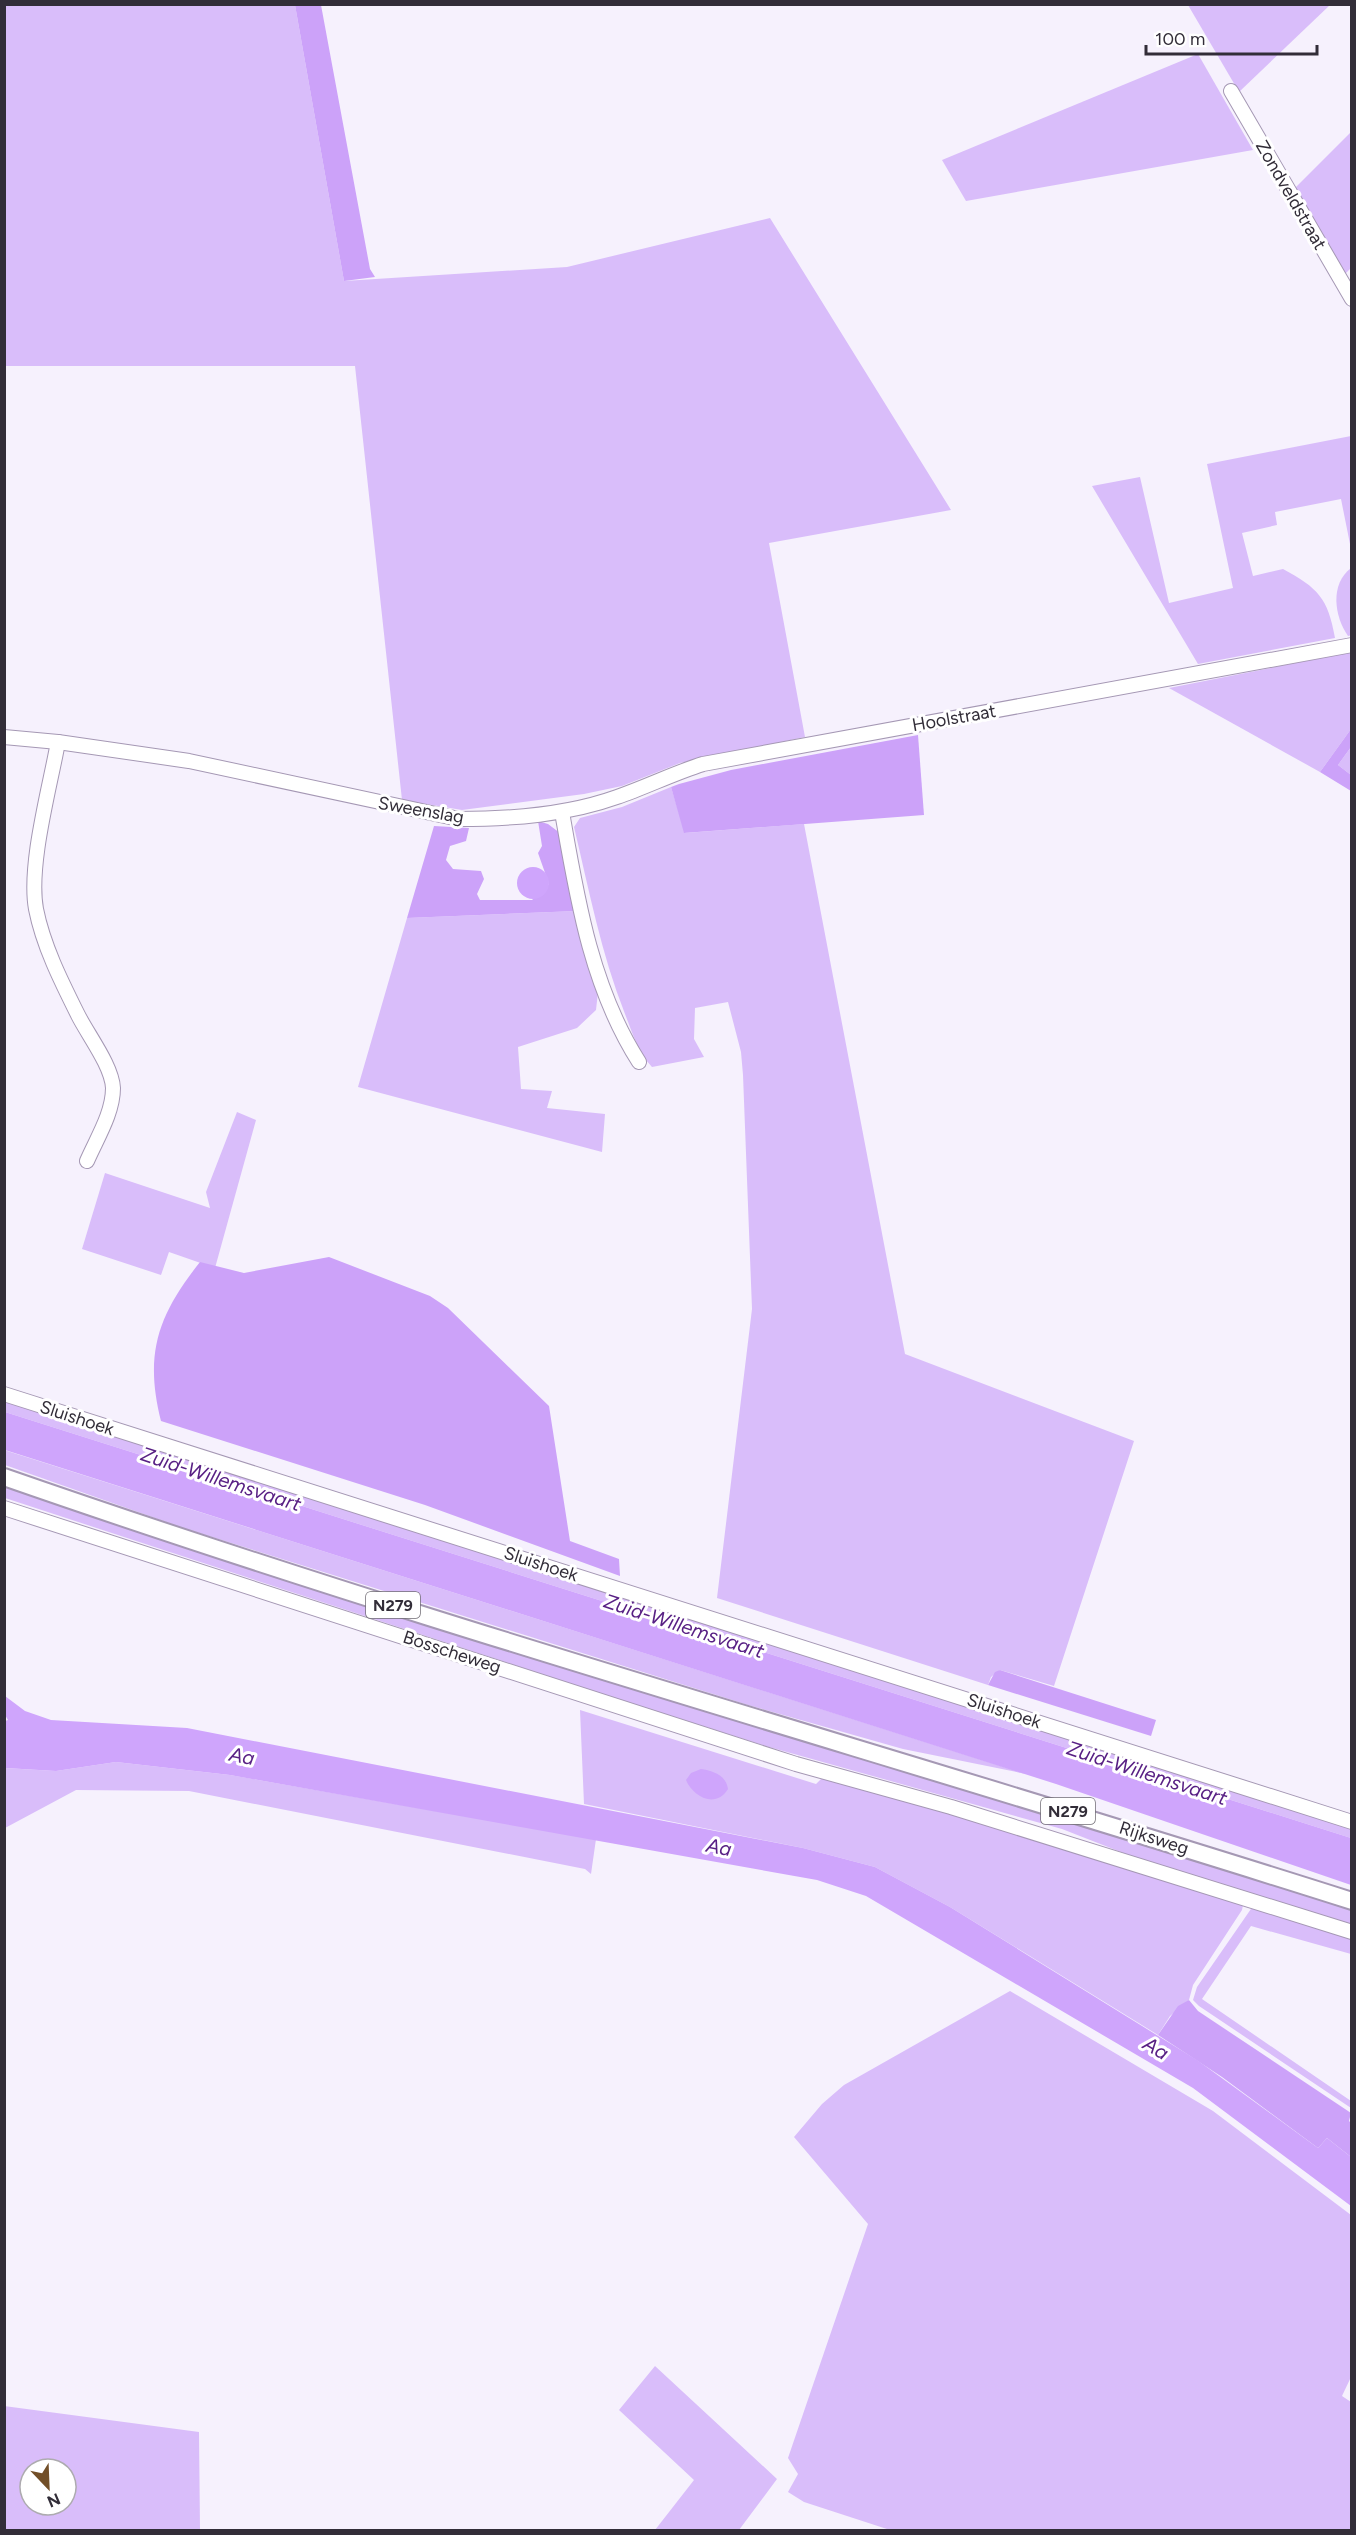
<svg xmlns="http://www.w3.org/2000/svg" width="1356" height="2535" viewBox="0 0 1356 2535" font-family="Figtree,sans-serif">
<style>
.green{fill:#d9bdfa;fill-rule:evenodd}
.forest{fill:#cca2f9}
.water{fill:#cfa5fc}
.lines{fill:none;stroke-linecap:round;stroke-linejoin:round}
.minor-casing{stroke:#a598b4;stroke-width:16}
.major-casing{stroke:#a598b4;stroke-width:20}
.minor{stroke:#fff;stroke-width:14}
.major{stroke:#fff;stroke-width:16}
.labels{text-anchor:middle;stroke-width:6;stroke-linejoin:round;paint-order:stroke}
.shield{fill:#fff;stroke:#706c74;stroke-width:1.5}
.shield-label{font-size:16px;font-weight:bold;fill:#322d38}
.street-label{font-size:18px;fill:#322d38;stroke:#fff}
.water-label{font-size:20px;font-style:italic;fill:#582084;stroke:#fff}
</style>
<rect width="100%" height="100%" fill="#f6f1fd"/>
<g class="green">
<path d="M4,5H295L344,281L567,267L770,218L951,510L769,543L805,737L680,763L622,786L584,794L462,810L402,800L355,366H5Z"/>
<path d="M1188,5H1330L1239,92Z"/>
<path d="M1198,54L1253,150L966,201L942,160Z"/>
<path d="M1351,132L1352,267L1345,274L1295,188Z"/>
<path d="M1351,436V549L1341,499L1275,512L1277,525L1242,533L1253,576L1283,569C1318,588 1328,598 1335,638L1198,664L1092,486L1140,477L1169,603L1233,588L1207,464Z"/>
<path d="M1351,568L1352,635L1348,636C1334,616 1330,584 1351,568Z"/>
<path d="M1351,652V729L1320,772L1169,688Z"/>
<path d="M1351,747V775L1338,765Z"/>
<path d="M671,787L685,833L804,824L905,1354L1134,1441L1054,1686L1000,1670L991,1677L988,1685L717,1598L752,1309L743,1075L741,1052L728,1002L695,1008L694,1039L704,1057L652,1067C638,1052 632,1032 625,1014C601,953 589,890 574,827L580,818L622,807Z"/>
<path d="M577,911L598,992L596,1010L577,1028L518,1047L521,1089L552,1091L547,1108L605,1114L602,1152L358,1087L407,918Z"/>
<path d="M237,1112L256,1120L215,1268L169,1252L161,1275L82,1249L105,1173L210,1208L206,1192Z"/>
<path d="M5,1398L1351,1825V1838L5,1412Z"/>
<path d="M4,1450L1026,1774L903,1749L748,1705L183,1528L5,1465Z"/>
<path d="M5,1483L1279,1885L1351,1909V1927L1131,1856L1062,1829L769,1747L615,1698L5,1498Z"/>
<path d="M580,1710L816,1784L822,1778L868,1787L1243,1905L1242,1910L1193,1985L1189,2000L1170,2016L1158,2035L950,1907L875,1867L803,1848L584,1804Z"/>
<path d="M116,1762L230,1775L596,1839L591,1874L585,1869L189,1791L76,1790L5,1828L4,1768L56,1771Z"/>
<path d="M1253,1906L1351,1934V1954L1251,1926L1202,1999L1351,2101V2108L1199,2006L1193,2000L1197,1987Z"/>
<path d="M1010,1991L1213,2111L1351,2215V2377L1342,2396L1351,2402V2530H890L804,2502L788,2492L798,2474L788,2458L868,2224L794,2137L822,2104L844,2085Z"/>
<path d="M655,2366L777,2479L739,2530H655L694,2480L619,2410Z"/>
<path d="M4,2406L199,2432L200,2530H5ZM30,2469H66V2505H30Z"/>
</g>
<g class="forest">
<path d="M295,5H321L370,269L375,277L344,281Z"/>
<path d="M1351,729V747L1338,765L1351,775V791L1320,772Z"/>
<path d="M918,735L924,815L684,833L671,787L679,784L731,770Z"/>
<path d="M538,821L548,824L560,833L577,911L407,918L434,826L469,828L466,841L450,846L446,860L453,869L481,871L484,879L477,894L480,900H532L549,884L538,853L542,846Z"/>
<path d="M329,1257L430,1296L448,1308L549,1406L570,1541L619,1559L620,1576L425,1505L161,1421C144,1354 158,1315 200,1262L244,1273Z"/>
<path d="M1000,1670L1156,1720L1151,1736L988,1685L995,1672Z"/>
<path d="M1189,2000L1198,2011L1351,2113L1349,2121L1351,2123V2157L1327,2138L1318,2148L1222,2077L1158,2035L1178,2006Z"/>
</g>
<g class="water">
<circle cx="533" cy="883" r="16"/>
<path d="M5,1412L1351,1838V1885L1056,1784L5,1450Z"/>
<path d="M5,1696L25,1711L51,1720L187,1728L803,1848L875,1867L950,1907L1197,2060L1318,2148L1327,2138L1351,2157V2206L1193,2088L866,1896L817,1880L230,1775L116,1762L56,1771L5,1768V1721L8,1720L5,1715Z"/>
<path d="M701,1769C713,1771 726,1775 728,1789C716,1809 693,1797 686,1780L691,1773Z"/>
</g>
<g class="lines">
<g class="minor-casing">
<g id="minor">
<path d="M1231,91L1352,299"/>
<path d="M4,737L58,742L189,761L459,819C512,819 567,815 617,797C646,787 674,773 703,764L1352,645"/>
<path d="M58,742C50,787 28,865 36,909C43,945 61,981 78,1015C88,1035 112,1066 113,1088C113,1113 97,1138 87,1161"/>
<path d="M562,812C577,898 591,987 639,1062"/>
<path d="M4,1394L1352,1822"/>
<path d="M4,1508L796,1764L951,1807L1352,1932"/>
</g>
</g>
<g class="major-casing">
<path id="major" d="M4,1477C449,1632 903,1758 1352,1901"/>
</g>
<use href="#minor" class="minor"/>
<use href="#major" class="major"/>
</g>
<g class="labels">
<g class="shield">
<rect x="366" y="1592" width="54" height="26" rx="4.5"/>
<rect x="1041" y="1798" width="54" height="26" rx="4.5"/>
</g>
<g class="shield-label">
<text x="393" y="1611">N279</text>
<text x="1068" y="1817">N279</text>
</g>
<g class="street-label">
<text transform="translate(1291 195) rotate(60)" y="6">Zondveldstraat</text>
<text transform="translate(954 718) rotate(-10)" y="6">Hoolstraat</text>
<text transform="translate(421 810) rotate(10)" y="6">Sweenslag</text>
<text transform="translate(77 1418) rotate(18)" y="6">Sluishoek</text>
<text transform="translate(541 1564) rotate(18)" y="6">Sluishoek</text>
<text transform="translate(452 1652) rotate(18)" y="6">Bosscheweg</text>
<text transform="translate(1004 1711) rotate(18)" y="6">Sluishoek</text>
<text transform="translate(1154 1838) rotate(18)" y="6">Rijksweg</text>
</g>
<g class="water-label">
<text transform="translate(221 1479) rotate(18)" y="7">Zuid-Willemsvaart</text>
<text transform="translate(684 1626) rotate(18)" y="7">Zuid-Willemsvaart</text>
<text transform="translate(242 1756) rotate(11)" y="7">Aa</text>
<text transform="translate(1147 1773) rotate(18)" y="7">Zuid-Willemsvaart</text>
<text transform="translate(719 1847) rotate(11)" y="7">Aa</text>
<text transform="translate(1156 2048) rotate(31)" y="7">Aa</text>
</g>
</g>
<rect width="1356" height="2535" fill="none" stroke="#322d38" stroke-width="12"/>
<g transform="translate(48 2487) rotate(157)"><circle r="28" fill="#ffffff" stroke="#adabaf" stroke-width="1.5"/>
<path d="M0-4.5L10 22L0 15L-10 22Z" fill="#724f28"/>
<text y="-9" font-size="16" font-weight="bold" text-anchor="middle" fill="#322d38">N</text>
</g>
<path d="M1146 45v9h171v-9" fill="none" stroke="#322d38" stroke-width="3"/>
<text x="1155" y="45" font-size="18" fill="#322d38" stroke="#ffffff" stroke-width="4.5" paint-order="stroke">100 m</text>
</svg>
